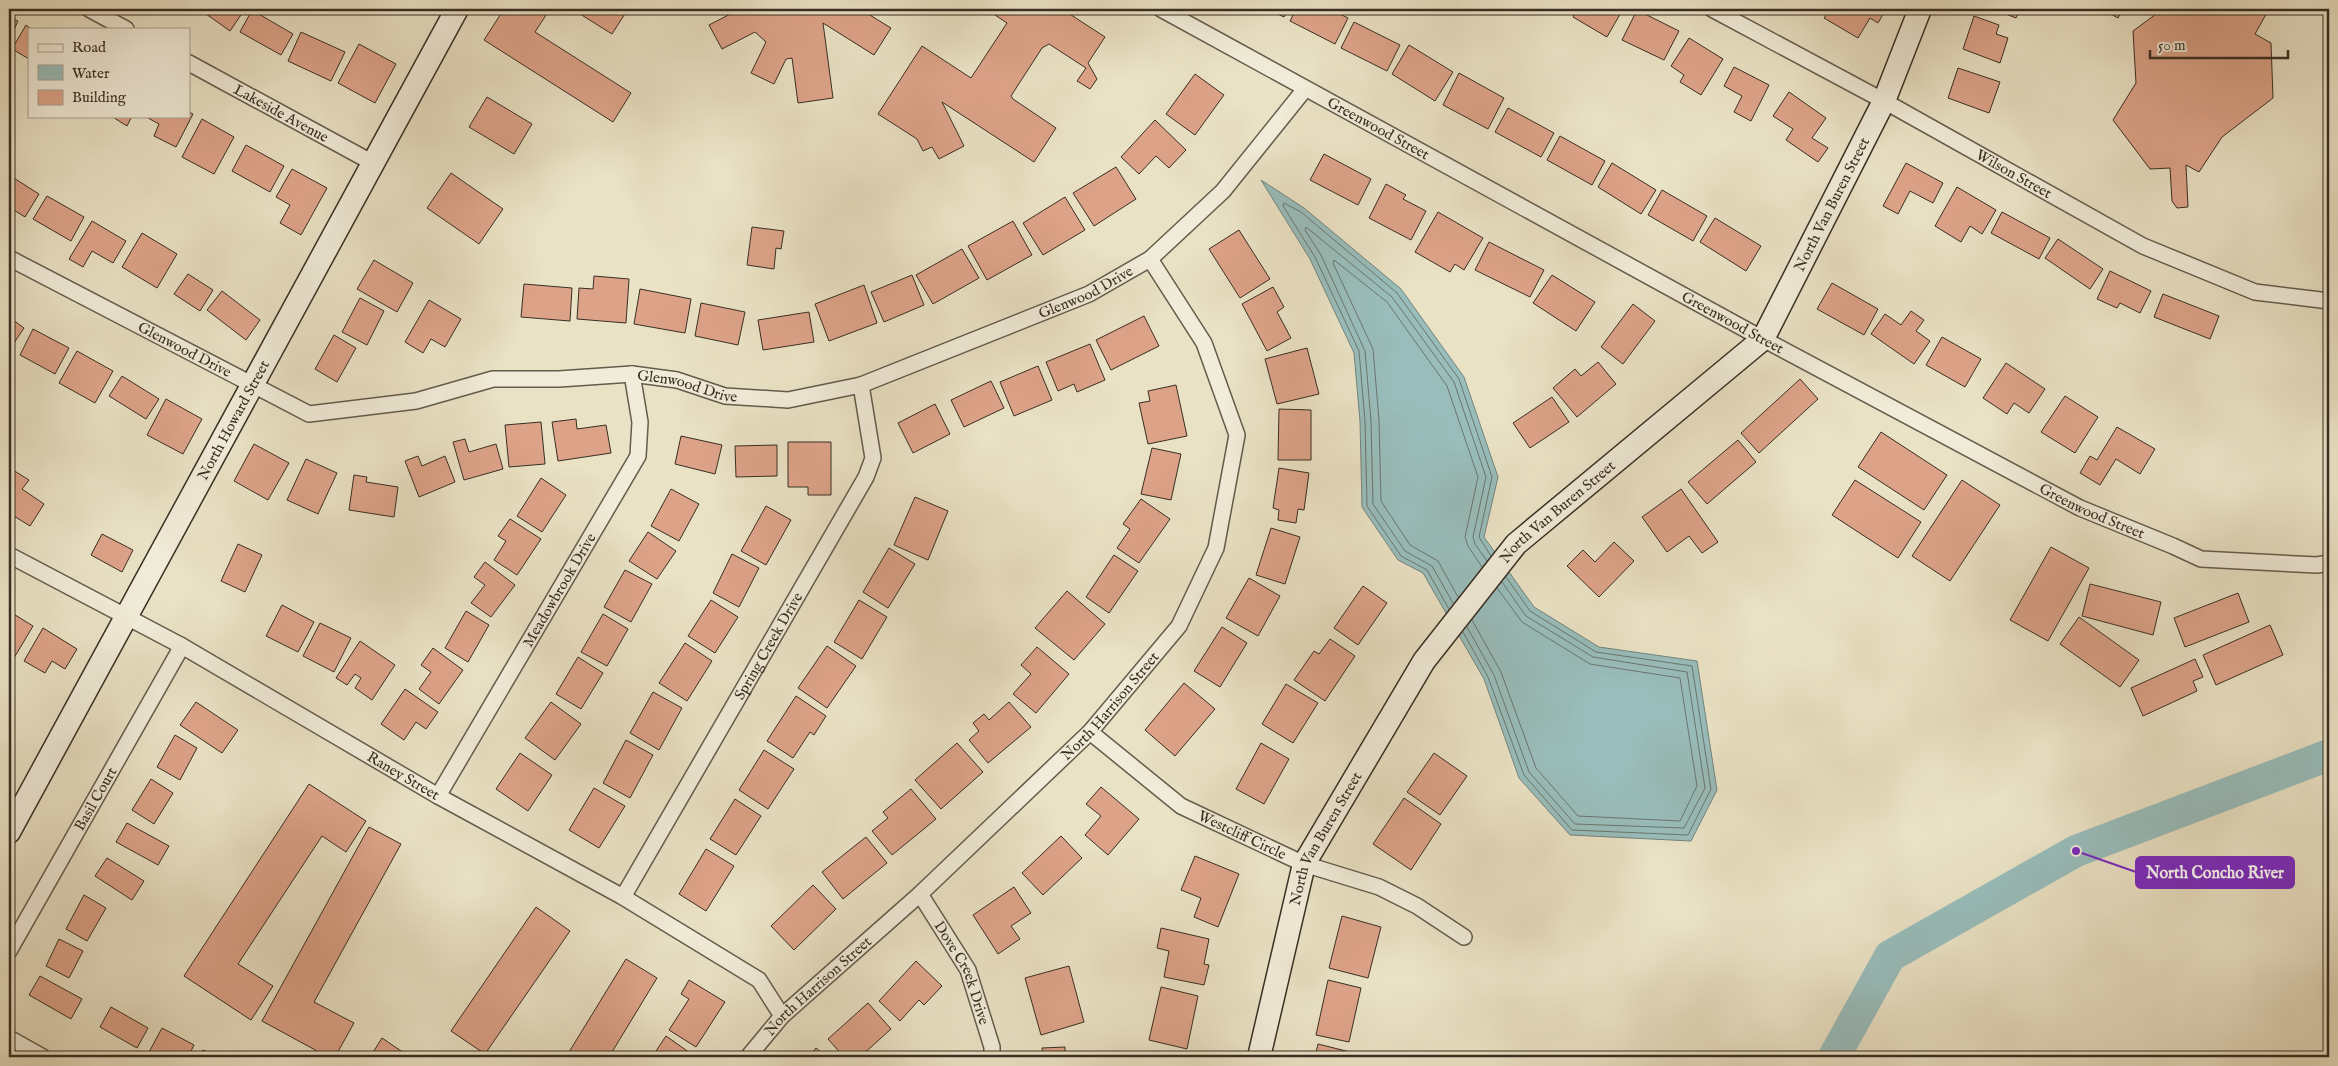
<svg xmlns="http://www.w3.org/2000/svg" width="2338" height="1066" viewBox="0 0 2338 1066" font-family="'IM FELL English',serif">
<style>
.water{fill:#99bdbb;stroke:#73847e}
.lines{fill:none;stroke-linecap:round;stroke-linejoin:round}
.shore{stroke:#69766f;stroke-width:1}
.river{stroke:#99bdbb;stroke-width:32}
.building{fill:#dda389;stroke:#392e23}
.street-casing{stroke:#655b4c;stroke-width:18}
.secondary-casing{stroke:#392e23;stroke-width:25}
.street{stroke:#f1ecd9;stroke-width:15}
.secondary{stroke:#f1ecd9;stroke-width:22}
.labels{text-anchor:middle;stroke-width:5;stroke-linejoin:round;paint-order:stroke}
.street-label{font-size:15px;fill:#392e23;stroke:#f1ecd9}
.leader{fill:none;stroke:#7b2cbf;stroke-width:2}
.callout-dot{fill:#7b2cbf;stroke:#f1ecd9;stroke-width:2}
.callout{fill:#7b2cbf;stroke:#7b2cbf;stroke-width:2}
.callout-label{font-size:16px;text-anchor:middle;font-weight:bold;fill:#fff}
</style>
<rect width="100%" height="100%" fill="#eae2c5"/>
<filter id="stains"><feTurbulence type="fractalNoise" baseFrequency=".004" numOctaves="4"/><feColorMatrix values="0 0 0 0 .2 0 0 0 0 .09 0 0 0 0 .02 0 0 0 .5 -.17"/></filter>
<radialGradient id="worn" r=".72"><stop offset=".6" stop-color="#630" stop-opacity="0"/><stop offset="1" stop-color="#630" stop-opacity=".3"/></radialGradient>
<path class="water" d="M1261,180L1304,208L1401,289L1464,377L1498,477L1484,537L1534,607L1599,647L1697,661L1717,790L1691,841L1570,835L1519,778L1484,679L1423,573L1398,560L1362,507L1360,421L1354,353L1310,259Z"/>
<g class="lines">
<g class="shore">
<path d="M1458,597L1438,561L1410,545L1381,501L1379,420L1373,349L1333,263L1334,260L1387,302L1447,386L1478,477L1465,537L1468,546L1482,567"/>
<path d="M1453,603L1432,566L1405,551L1373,504L1371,421L1365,351L1321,255L1305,230L1306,227L1392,297L1454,382L1486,477L1473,537L1475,544L1487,561"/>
<path d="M1449,609L1427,570L1401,556L1367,506L1365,421L1359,351L1315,257L1283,206L1284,203L1301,212L1397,293L1459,379L1492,477L1479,537L1491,556"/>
<path d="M1472,620L1501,672L1536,768L1578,816L1680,821L1697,786L1680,678L1590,664L1522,622L1497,588"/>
<path d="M1467,627L1494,675L1529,772L1575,824L1684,828L1705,788L1687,672L1593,657L1526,616L1502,582"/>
<path d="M1463,632L1488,677L1524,775L1572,830L1688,835L1711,789L1692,666L1596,652L1530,611L1506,577"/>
</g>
<path class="river" d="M1834,1057L1890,956L2076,851L2329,755"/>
</g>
<g class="building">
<path d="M199,9H245L230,31Z"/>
<path d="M504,9H550L535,32L631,93L613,122L484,40Z"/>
<path d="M572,9H628L612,34Z"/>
<path d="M740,9H860L891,28L874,55L823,23L833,98L798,103L792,58L786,59L774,84L751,73L766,42L755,32L722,49L709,25Z"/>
<path d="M986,9H1062L1105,37L1088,63L1097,79L1090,89L1077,81L1086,68L1049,44L1042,48L1011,96L1013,99L1056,128L1034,162L942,102L964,146L939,159L932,147L923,151L917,139L878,114L922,46L971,78L1007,23Z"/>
<path d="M1267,9H1289L1284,17Z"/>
<path d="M1296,9H1330L1348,18L1335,44L1290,21Z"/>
<path d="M1577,9H1623L1607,37L1573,17Z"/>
<path d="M1830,9H1886L1878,23L1870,18L1858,38L1824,18Z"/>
<path d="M1993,9H2020L2016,18Z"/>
<path d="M2102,9H2123L2118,18Z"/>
<path d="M2163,9H2269L2255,34L2271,43L2273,98L2222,137L2199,172L2186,165L2188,207L2177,208L2172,201L2170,168L2150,169L2113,120L2136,83L2133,31Z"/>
<path d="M252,10L293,34L281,55L240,32Z"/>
<path d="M1637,10L1679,31L1664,60L1622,40Z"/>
<path d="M1974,16L1999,25L1996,34L2008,38L2000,63L1963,49Z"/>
<path d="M9,17L18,21L9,41Z"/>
<path d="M1354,22L1400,45L1387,71L1341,48Z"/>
<path d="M26,25L31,29H29V59L12,49Z"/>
<path d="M301,32L345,52L331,81L288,61Z"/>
<path d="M1689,38L1723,59L1701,95L1680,82L1684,75L1671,66Z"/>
<path d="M359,44L396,64L375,103L338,83Z"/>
<path d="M1409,45L1453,72L1435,101L1392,74Z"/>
<path d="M1734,67L1769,85L1751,121L1734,112L1742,96L1724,86Z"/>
<path d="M1958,68L2000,82L1989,113L1948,98Z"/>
<path d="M1459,73L1504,98L1488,129L1443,105Z"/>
<path d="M1195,74L1224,95L1195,135L1166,114Z"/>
<path d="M1789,92L1826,118L1812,138L1828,148L1818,162L1786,140L1793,129L1773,116Z"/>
<path d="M487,97L532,124L514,154L469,127Z"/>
<path d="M1508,108L1554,133L1541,157L1495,132Z"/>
<path d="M189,112L193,114L176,147L154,136L159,124L148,118L149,116H189Z"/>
<path d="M111,116H132L127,126Z"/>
<path d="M202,119L234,137L214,174L182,157Z"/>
<path d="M1155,120L1186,150L1169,168L1156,156L1139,174L1121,157Z"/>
<path d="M1560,136L1605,161L1592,185L1547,160Z"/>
<path d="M246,145L284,166L270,192L232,171Z"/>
<path d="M1324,154L1371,179L1358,205L1310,180Z"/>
<path d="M1612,163L1656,190L1641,214L1598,187Z"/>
<path d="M1906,163L1943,183L1933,203L1910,191L1898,214L1883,206Z"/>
<path d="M1116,167L1136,199L1094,226L1073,193Z"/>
<path d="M292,169L327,188L301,235L280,223L290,205L276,197Z"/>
<path d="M451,173L503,209L479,244L427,208Z"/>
<path d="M9,175L39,194L25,217L9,207Z"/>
<path d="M1386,184L1406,195L1403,199L1426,211L1411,240L1369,218Z"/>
<path d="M1957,187L1996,210L1982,234L1970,226L1961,242L1935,226Z"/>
<path d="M1662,190L1707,216L1693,241L1648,215Z"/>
<path d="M47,196L84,217L71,241L33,219Z"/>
<path d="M1065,197L1085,230L1043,255L1023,223Z"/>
<path d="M1438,212L1483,238L1464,270L1455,264L1450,272L1415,252Z"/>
<path d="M2002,212L2050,238L2039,259L1991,233Z"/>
<path d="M1715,218L1761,246L1746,271L1700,242Z"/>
<path d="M92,221L126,241L113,263L92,251L83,267L69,259Z"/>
<path d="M1013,221L1032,255L987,280L968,246Z"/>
<path d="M752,227L784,231L781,249L776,248L774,269L747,265Z"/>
<path d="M1239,230L1270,279L1240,298L1209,249Z"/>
<path d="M142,233L177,254L157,288L122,267Z"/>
<path d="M2058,239L2103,269L2090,289L2045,258Z"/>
<path d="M1489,242L1544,270L1530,297L1475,270Z"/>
<path d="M962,249L979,278L933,304L916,275Z"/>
<path d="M374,260L413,283L397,312L357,289Z"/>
<path d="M2110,271L2151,291L2140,313L2120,303L2117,308L2097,299Z"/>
<path d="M188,274L213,290L200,311L174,294Z"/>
<path d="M912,275L924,305L884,322L871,292Z"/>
<path d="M1552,275L1595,302L1576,331L1533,303Z"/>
<path d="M594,276L629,279L626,323L577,319L579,288L593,289Z"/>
<path d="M1832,283L1878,309L1864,335L1817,309Z"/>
<path d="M524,284L572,288L570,321L521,317Z"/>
<path d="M864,285L877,323L829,341L815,304Z"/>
<path d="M1273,287L1284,307L1277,312L1291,338L1267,351L1242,304Z"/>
<path d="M640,289L691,299L685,333L634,324Z"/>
<path d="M222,291L260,320L246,340L207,310Z"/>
<path d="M2163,294L2219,316L2210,339L2154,317Z"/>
<path d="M360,298L384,311L367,345L342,332Z"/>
<path d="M429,300L461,319L445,347L431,339L423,353L405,342Z"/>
<path d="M701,303L745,312L738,345L695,336Z"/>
<path d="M1633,304L1655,321L1623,364L1601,347Z"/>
<path d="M1911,311L1924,320L1916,331L1930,341L1914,364L1871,334L1885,314L1901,325Z"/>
<path d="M809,312L814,342L763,350L758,320Z"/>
<path d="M1144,316L1159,346L1111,370L1096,340Z"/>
<path d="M9,317L24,328L10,349L9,348Z"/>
<path d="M33,329L69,348L55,374L20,355Z"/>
<path d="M334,335L356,348L337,382L315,369Z"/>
<path d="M1942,337L1981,359L1965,387L1926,365Z"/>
<path d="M1090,344L1105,380L1077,392L1074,384L1058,391L1046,362Z"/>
<path d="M1307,348L1319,394L1277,404L1265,359Z"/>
<path d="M77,351L113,371L95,403L59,383Z"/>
<path d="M1598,362L1616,384L1577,417L1553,388L1575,369L1581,376Z"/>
<path d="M2006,363L2045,389L2029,413L2014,403L2007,414L1983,398Z"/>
<path d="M1038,366L1052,400L1014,416L1000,382Z"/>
<path d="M122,376L159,399L146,419L109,396Z"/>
<path d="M1800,379L1818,399L1759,453L1741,433Z"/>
<path d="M991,381L1004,408L964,427L951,400Z"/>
<path d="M1176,385L1187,436L1148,444L1139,403L1150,401L1148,391Z"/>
<path d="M2065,396L2098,417L2075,453L2041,432Z"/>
<path d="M1552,397L1569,422L1530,448L1513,423Z"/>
<path d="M166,399L202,419L183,454L147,435Z"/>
<path d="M935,404L950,434L913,453L898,423Z"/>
<path d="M1279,409L1311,410V460H1278Z"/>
<path d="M576,419L577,429L606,425L611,453L558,461L552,422Z"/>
<path d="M541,422L545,464L509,467L505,425Z"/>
<path d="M2117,427L2155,449L2140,474L2116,459L2100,485L2080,473L2090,456L2097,460Z"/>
<path d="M1881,432L1947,475L1924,510L1858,467Z"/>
<path d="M681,436L722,445L715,474L675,464Z"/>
<path d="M465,439L469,452L496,444L503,469L464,480L453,442Z"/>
<path d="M1738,440L1756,462L1707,504L1688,482Z"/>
<path d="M788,442H831V495H808V487H788Z"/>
<path d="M254,444L289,463L268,500L234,481Z"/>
<path d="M777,445V476L736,477L735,446Z"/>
<path d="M1152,448L1181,454L1171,500L1141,494Z"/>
<path d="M418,456L422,466L445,456L455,482L419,497L405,461Z"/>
<path d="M306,459L337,473L318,514L287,500Z"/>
<path d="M1279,468L1309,473L1304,510L1298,509L1296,523L1278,520L1279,510L1273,508Z"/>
<path d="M13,470L29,480L22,489L44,504L30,526L9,513V477Z"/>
<path d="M354,475L367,477L366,482L398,487L394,517L349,510Z"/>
<path d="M541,478L566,495L542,532L517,516Z"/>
<path d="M1855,480L1921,522L1898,558L1832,515Z"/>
<path d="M1962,480L2000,505L1950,581L1912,556Z"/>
<path d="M671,489L699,504L679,541L651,526Z"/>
<path d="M1681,489L1718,542L1702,553L1689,536L1667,552L1642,517Z"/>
<path d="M915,497L948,511L928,560L894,545Z"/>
<path d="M1141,499L1170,519L1139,563L1117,548L1130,529L1123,524Z"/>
<path d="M766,506L791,520L766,565L741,551Z"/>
<path d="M510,519L541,539L517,575L494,560L506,541L498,536Z"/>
<path d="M1271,528L1300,537L1285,584L1256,575Z"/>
<path d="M648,532L676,551L657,579L629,561Z"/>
<path d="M102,534L133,550L122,572L91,555Z"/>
<path d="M1614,542L1634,561L1599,597L1567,566L1583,550L1595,562Z"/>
<path d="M238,544L262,555L245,592L221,581Z"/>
<path d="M2051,547L2089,568L2048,641L2010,620Z"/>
<path d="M889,548L915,564L888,608L863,592Z"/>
<path d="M732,554L759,568L739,607L713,593Z"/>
<path d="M1114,555L1138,571L1109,613L1086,597Z"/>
<path d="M485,562L515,585L491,617L471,603L485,585L474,577Z"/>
<path d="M625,570L652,584L631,622L604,607Z"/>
<path d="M1249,578L1280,596L1258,636L1226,618Z"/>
<path d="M2090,584L2161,602L2153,635L2082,616Z"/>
<path d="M1363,586L1387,603L1358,645L1334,628Z"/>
<path d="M1067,591L1105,624L1074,660L1035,628Z"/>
<path d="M2238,593L2249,622L2185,647L2174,618Z"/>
<path d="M711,600L738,617L715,653L688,636Z"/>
<path d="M859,600L887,617L862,659L834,642Z"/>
<path d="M282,605L314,622L298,652L266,636Z"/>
<path d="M466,611L489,625L468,662L445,648Z"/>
<path d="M12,613L33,626L14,658L9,654V618Z"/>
<path d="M603,614L628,629L607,666L581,652Z"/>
<path d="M2079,617L2139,660L2120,687L2060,644Z"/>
<path d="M320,623L351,638L334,672L303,656Z"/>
<path d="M2270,625L2283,655L2216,685L2203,655Z"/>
<path d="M1222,627L1247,643L1220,687L1194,671Z"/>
<path d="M43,628L77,649L65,669L52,661L45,673L24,661Z"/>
<path d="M1330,639L1355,656L1325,701L1294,680L1314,651L1319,654Z"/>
<path d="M360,641L395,665L372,700L355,688L361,678L355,674L347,685L336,678Z"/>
<path d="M685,643L712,661L687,701L659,683Z"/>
<path d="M827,646L856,666L827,708L798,688Z"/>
<path d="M1037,647L1069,674L1036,713L1013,694L1031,674L1021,665Z"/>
<path d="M433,648L463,670L439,704L419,689L431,672L421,665Z"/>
<path d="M578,657L603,673L581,709L556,694Z"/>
<path d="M2195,659L2203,677L2193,681L2197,691L2143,716L2131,688Z"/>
<path d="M1184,683L1215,709L1175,756L1145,730Z"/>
<path d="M1286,684L1318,703L1293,743L1262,724Z"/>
<path d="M405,689L438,712L426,729L416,722L404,740L381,724Z"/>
<path d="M653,692L682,708L659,750L630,733Z"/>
<path d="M796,696L826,716L814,735L810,732L793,758L767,741Z"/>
<path d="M196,702L238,730L222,753L180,725Z"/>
<path d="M551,702L581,724L555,760L525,738Z"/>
<path d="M1009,702L1031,727L988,763L969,740L979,731L973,723L984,714L989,720Z"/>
<path d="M175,735L197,748L180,780L157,767Z"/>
<path d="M626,740L653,755L630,798L603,783Z"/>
<path d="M957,743L983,772L941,809L915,780Z"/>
<path d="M1261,743L1289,759L1264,804L1236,789Z"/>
<path d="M764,750L794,769L768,809L739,790Z"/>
<path d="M520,753L552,775L528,811L496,789Z"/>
<path d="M1434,753L1467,776L1440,815L1407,792Z"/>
<path d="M151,779L173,793L154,824L132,810Z"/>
<path d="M309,784L366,821L346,852L322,836L238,964L273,986L251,1020L184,976Z"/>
<path d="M1101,787L1139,819L1108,855L1085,835L1101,816L1086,804Z"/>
<path d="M594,788L625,806L599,848L569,830Z"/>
<path d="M911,789L936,819L892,855L872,831L888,818L883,812Z"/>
<path d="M1404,798L1441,824L1411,870L1373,844Z"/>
<path d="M735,799L761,816L736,855L710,839Z"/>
<path d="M127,823L169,846L158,865L116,842Z"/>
<path d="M369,827L401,844L314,1002L354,1023L335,1057H328L262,1021Z"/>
<path d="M1061,836L1082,858L1043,895L1022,873Z"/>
<path d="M866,837L887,863L843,899L822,872Z"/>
<path d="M706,849L734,866L706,911L679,894Z"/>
<path d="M1195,856L1239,874L1218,927L1194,917L1201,898L1181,890Z"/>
<path d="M107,858L144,881L132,900L95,876Z"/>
<path d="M813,885L836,909L794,950L771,926Z"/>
<path d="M1014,887L1031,913L1011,926L1020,939L998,954L973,915Z"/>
<path d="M84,895L106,908L87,941L66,929Z"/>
<path d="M536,907L570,931L485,1054L451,1031Z"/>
<path d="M1342,916L1381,927L1368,978L1329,968Z"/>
<path d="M1161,928L1209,939L1204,964L1209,965L1204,985L1164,977L1169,951L1157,948Z"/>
<path d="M59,939L83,951L69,978L46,966Z"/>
<path d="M626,959L657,978L609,1057H566Z"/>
<path d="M916,961L942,986L924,1005L919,1000L900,1021L879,1001Z"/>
<path d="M1069,966L1084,1022L1041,1035L1025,978Z"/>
<path d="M40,976L82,999L71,1019L29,995Z"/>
<path d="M689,980L725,1002L696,1047L669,1030L689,999L681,994Z"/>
<path d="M1328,980L1361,988L1349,1042L1316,1035Z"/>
<path d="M1161,987L1198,996L1187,1049L1149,1040Z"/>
<path d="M868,1003L891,1029L860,1057H844L828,1039Z"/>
<path d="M111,1007L148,1028L137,1048L100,1027Z"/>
<path d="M162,1028L194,1045L188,1057H154L148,1054Z"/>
<path d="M666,1036L693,1055L692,1057H652Z"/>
<path d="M382,1038L410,1057H370Z"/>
<path d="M1318,1044L1354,1053L1353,1057H1315Z"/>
<path d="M1065,1047V1057H1043L1042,1048Z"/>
<path d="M816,1048L827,1057H809Z"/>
<path d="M203,1050L218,1057H199Z"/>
<path d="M1155,1051L1172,1057H1153Z"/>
<path d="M913,1054L956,1056V1057H913Z"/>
</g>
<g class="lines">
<g class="street-casing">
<g id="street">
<path d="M89,9L126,29"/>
<path id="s1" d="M1161,9L1763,339L2080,508L2173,546L2201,559L2317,565L2329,563"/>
<path id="s2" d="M1712,9L1884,101L2143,246L2255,292L2329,301"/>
<path id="s3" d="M189,63L373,163"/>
<path id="s4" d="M9,258L309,414L416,401L493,379H559L632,374L677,380L725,396L788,400L861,385L1089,294L1150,259L1223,191L1305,89"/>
<path id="s5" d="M9,555L182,646L438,796L623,897L759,980L782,1016"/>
<path id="s6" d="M1090,732L1181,806L1304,864L1379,887L1417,906L1464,937"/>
<path id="s7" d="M438,796L638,456L640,422L632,374"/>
<path id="s8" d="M920,894L968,970L992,1047V1057"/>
<path id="s9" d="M623,897L866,477L873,458L861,385"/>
<path id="s10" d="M9,951L182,646"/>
<path d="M9,1038L43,1057"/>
<path id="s11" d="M748,1057L782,1016L920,894L1090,732L1179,626L1216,548L1237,435L1204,343L1150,259"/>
</g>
</g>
<g class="secondary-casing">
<g id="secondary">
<path id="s12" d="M9,832L457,9"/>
<path id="s13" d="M1259,1057L1304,864L1424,661L1516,544L1763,339L1884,101L1920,9"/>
</g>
</g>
<use href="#street" class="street"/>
<use href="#secondary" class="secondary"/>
</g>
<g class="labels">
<g class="street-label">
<text dy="5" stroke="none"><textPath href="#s3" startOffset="105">Lakeside Avenue</textPath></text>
<text dy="5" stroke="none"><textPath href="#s1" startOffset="248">Greenwood Street</textPath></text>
<text dy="5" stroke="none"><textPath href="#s2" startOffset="344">Wilson Street</textPath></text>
<text dy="5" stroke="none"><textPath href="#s13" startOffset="1055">North Van Buren Street</textPath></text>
<text dy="5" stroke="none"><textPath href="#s4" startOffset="1142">Glenwood Drive</textPath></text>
<text dy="5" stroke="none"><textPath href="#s1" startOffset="652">Greenwood Street</textPath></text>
<text dy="5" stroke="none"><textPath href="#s4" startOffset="198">Glenwood Drive</textPath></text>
<text dy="5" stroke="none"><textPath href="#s4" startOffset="722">Glenwood Drive</textPath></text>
<text dy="5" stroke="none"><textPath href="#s12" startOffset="469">North Howard Street</textPath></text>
<text dy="5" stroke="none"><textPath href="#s1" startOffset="1058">Greenwood Street</textPath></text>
<text dy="5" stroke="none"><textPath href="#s13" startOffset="635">North Van Buren Street</textPath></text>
<text dy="5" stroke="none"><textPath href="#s7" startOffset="239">Meadowbrook Drive</textPath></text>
<text dy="5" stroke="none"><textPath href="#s9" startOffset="290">Spring Creek Drive</textPath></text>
<text dy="5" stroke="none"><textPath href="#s11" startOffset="505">North Harrison Street</textPath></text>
<text dy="5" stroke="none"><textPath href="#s5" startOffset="452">Raney Street</textPath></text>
<text dy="5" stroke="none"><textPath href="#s10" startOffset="175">Basil Court</textPath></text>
<text dy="5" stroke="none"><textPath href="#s6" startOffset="185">Westcliff Circle</textPath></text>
<text dy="5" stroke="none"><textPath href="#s13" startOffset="230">North Van Buren Street</textPath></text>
<text dy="5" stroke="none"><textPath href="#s8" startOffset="90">Dove Creek Drive</textPath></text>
<text dy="5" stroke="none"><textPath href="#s11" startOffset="100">North Harrison Street</textPath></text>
</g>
</g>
<path class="leader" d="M2076 851L2136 872"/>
<circle class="callout-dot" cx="2076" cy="851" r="5"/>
<rect class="callout" x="2136" y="857" width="158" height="31" rx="5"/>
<g class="callout-label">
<text x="2215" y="878">North Concho River</text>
</g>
<rect width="2338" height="1066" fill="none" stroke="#eae2c5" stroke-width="30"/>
<rect x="10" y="10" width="2318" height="1046" fill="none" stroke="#392e23" stroke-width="2.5"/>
<rect x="15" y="15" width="2308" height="1036" fill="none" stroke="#392e23"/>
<rect x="28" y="28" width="162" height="90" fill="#f1ecd9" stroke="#a7a090"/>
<rect x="38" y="44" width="25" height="8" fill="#f1ecd9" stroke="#a7a090"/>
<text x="72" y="52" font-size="15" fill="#392e23">Road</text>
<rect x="38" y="65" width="25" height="15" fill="#99bdbb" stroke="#a7a090"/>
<text x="72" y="78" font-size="15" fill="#392e23">Water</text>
<rect x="38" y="90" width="25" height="15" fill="#dda389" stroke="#a7a090"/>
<text x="72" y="102" font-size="15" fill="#392e23">Building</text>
<path d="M2150 50v8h138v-8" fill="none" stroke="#392e23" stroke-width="2.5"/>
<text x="2158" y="50" font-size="15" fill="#392e23" stroke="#f1ecd9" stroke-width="4" paint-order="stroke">50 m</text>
<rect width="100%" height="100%" filter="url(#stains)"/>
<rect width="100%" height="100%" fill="url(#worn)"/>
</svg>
